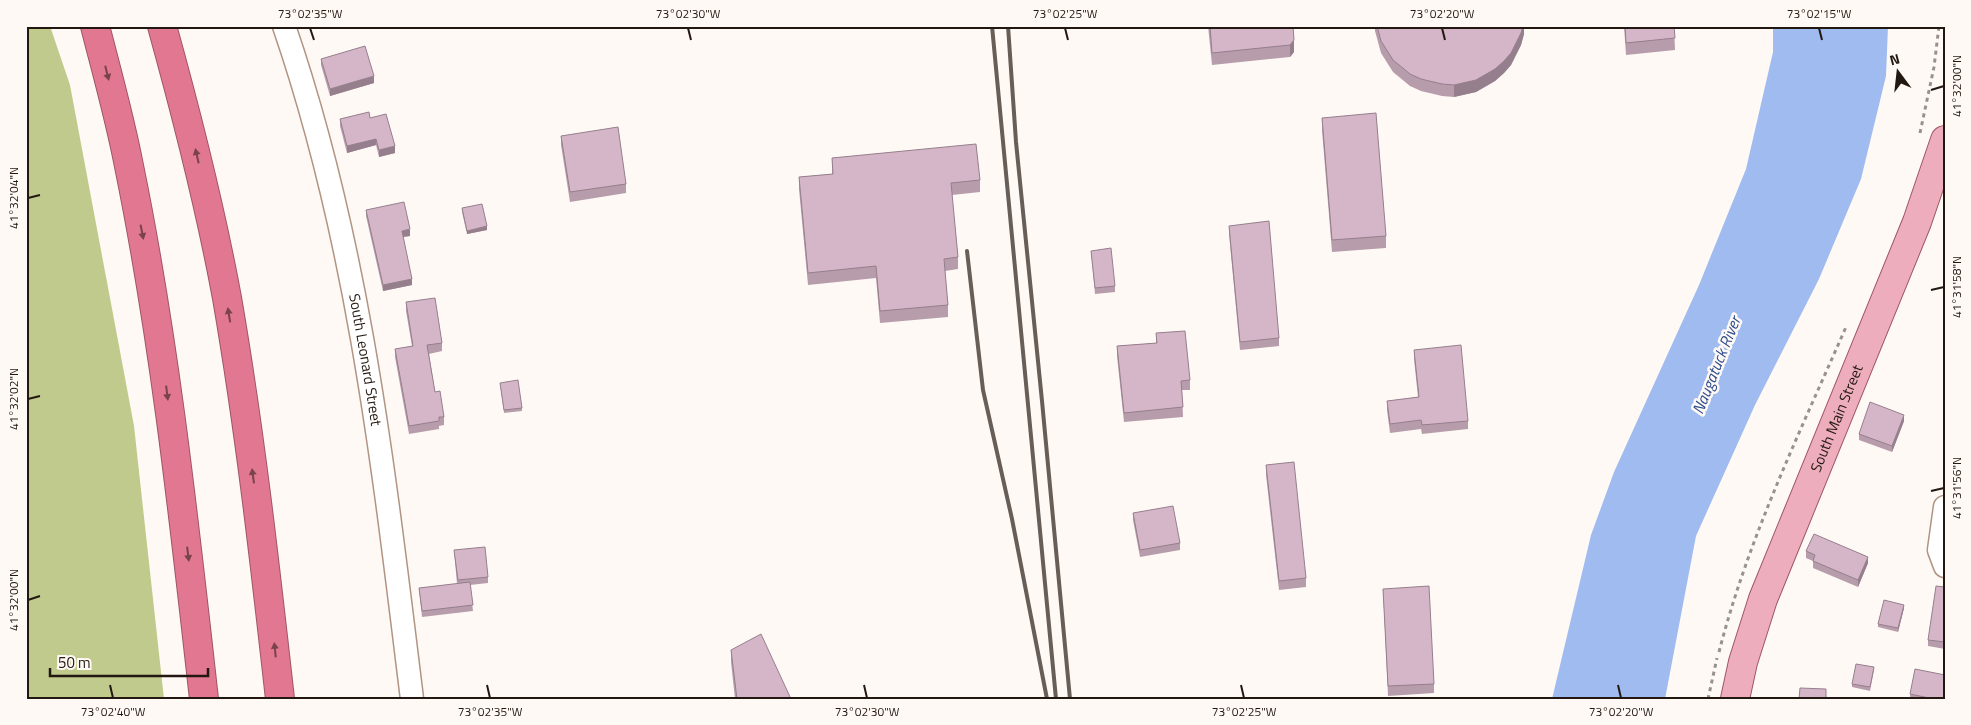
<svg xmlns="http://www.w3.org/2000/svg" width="1971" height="725" viewBox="0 0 1971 725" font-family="'Titillium Web',sans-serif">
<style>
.forest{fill:#c0ca8d}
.water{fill:#9fbbf0}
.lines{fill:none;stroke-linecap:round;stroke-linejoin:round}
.street-casing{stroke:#b19483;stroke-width:25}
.primary-casing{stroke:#9f5664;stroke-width:30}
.highway-casing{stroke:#9f5664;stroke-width:30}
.path{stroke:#99918c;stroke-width:3;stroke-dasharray:4 4;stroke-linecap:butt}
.street{stroke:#fff;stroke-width:22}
.primary{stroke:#eeadbd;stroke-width:28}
.highway{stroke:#e27791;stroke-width:28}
.rail{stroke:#675e58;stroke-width:4}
.wall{fill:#b79dac}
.shaded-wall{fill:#957f8c}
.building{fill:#d5b6c8;stroke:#957f8c}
.oneway{fill:#79434b}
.ticks{fill:none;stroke:#231811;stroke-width:2}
.labels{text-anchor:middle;stroke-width:5;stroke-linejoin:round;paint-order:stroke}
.street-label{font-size:15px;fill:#231811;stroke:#fff9f5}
.water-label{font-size:16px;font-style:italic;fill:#2d4c8b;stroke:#fff9f5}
.neatline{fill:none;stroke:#231811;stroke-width:2}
.ticks-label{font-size:12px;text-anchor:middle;fill:#231811}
</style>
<rect width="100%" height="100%" fill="#fff9f5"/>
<path class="forest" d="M26,26H50L70,85L134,426L164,699H26Z"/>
<path class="water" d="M1773,26H1888L1886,76L1861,179L1819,279L1755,405L1696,536L1665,699H1552L1591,535L1614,472L1699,285L1746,169L1773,52Z"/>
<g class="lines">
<g class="street-casing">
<g id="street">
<path id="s1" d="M284,26C359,244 384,472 412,699"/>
<path d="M1945,507L1939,550L1945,566"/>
</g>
</g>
<g class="primary-casing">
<g id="primary">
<path id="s2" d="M1735,699L1743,662L1763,599L1917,222L1945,140"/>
</g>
</g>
<g class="highway-casing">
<g id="highway">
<path d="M95,26C107,73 120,119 129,166C165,342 184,521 204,699"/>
<path d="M162,26C187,116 210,206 227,298C250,431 265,565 280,699"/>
</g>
</g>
<g class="path">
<path d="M1920,133L1934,67L1939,26"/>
<path d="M1719,652C1748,539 1799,434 1846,327"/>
<path d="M1708,699L1717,658"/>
</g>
<use href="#street" class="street"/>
<use href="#primary" class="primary"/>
<use href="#highway" class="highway"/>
<g class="rail">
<path d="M992,26L1056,699"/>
<path d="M1008,26L1016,142L1042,401L1070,699"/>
<path d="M967,251L983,390L1012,519L1047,699"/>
</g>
</g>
<g class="wall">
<path d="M1208,26H1293L1294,52L1290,57L1212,65Z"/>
<path d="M1375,26H1524V34L1521,45L1511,65L1504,73L1495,81L1476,92L1454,97L1442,96L1421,91L1410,86L1393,72L1381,53L1375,31Z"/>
<path d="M1624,26H1674L1675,50L1626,55Z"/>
<path d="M321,59L374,83L330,96L321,65Z"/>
<path d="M370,118L395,153L379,157L376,145L347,153L340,126V119Z"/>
<path d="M1322,118L1386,236V248L1332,252L1322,130Z"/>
<path d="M561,136L626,184V193L570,202L561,145Z"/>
<path d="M832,158L980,180V192L952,195L958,257V269L945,271L948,305V317L880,323L876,278L808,285L799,189V177L832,174Z"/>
<path d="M462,208L487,230L467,234L462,212Z"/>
<path d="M366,210L410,236L403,237L412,285L383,291L366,216Z"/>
<path d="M1229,226L1279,338V346L1240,350L1229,234Z"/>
<path d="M1091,251L1115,286V292L1095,294Z"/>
<path d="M406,302L442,343V351L429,354L435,392L444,417V425L439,426V429L409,434L395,357V349L412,346L406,311Z"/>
<path d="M1156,333L1190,380V390H1182L1183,417L1124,422L1117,356V346L1156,343Z"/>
<path d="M1414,350L1468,421V429L1422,434L1421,429L1390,433L1387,410V401L1418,397L1414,359Z"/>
<path d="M500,383L522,408V411L504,413Z"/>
<path d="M1904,421L1892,452L1859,440V434Z"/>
<path d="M1266,465L1306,578V587L1279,590L1266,475Z"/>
<path d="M1133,513L1180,543V550L1140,557L1133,520Z"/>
<path d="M454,550L488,577V583L470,585L473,611L422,617L419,588L457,584Z"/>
<path d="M1806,551L1868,563L1858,587L1813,568V561L1806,558Z"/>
<path d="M1945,587V649L1928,646V640Z"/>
<path d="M1383,589L1434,684V693L1388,696Z"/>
<path d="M1904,608L1898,632L1878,627V624Z"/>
<path d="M731,650L791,699H735L731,662Z"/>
<path d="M1874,670L1870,691L1852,687V684Z"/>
<path d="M1910,694L1945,699H1910Z"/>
</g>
<g class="shaded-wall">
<path d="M1523,26H1524V34L1521,45L1511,65L1504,73L1495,81L1476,92L1454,97V85Z"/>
<path d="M1294,40V52L1290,57V45Z"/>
<path d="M374,76V83L330,96V89Z"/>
<path d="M376,139V145L347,153V146Z"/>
<path d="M395,146V153L379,157V150Z"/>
<path d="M487,226V230L467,234V231Z"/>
<path d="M410,229V236L402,237V231Z"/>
<path d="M412,279V285L383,291V285Z"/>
<path d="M1904,415V421L1892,452V446Z"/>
<path d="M1868,557V563L1858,587V580Z"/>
<path d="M1904,605V608L1898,632V628Z"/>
</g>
<g class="building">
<path d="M1210,26H1293L1294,40L1290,45L1212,53Z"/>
<path d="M1377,26H1523L1521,33L1511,53L1504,61L1495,69L1476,80L1454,85L1442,84L1421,79L1410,74L1393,60L1381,41Z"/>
<path d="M1625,26H1674L1675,38L1626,43Z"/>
<path d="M365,46L374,76L330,89L321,59Z"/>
<path d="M369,112L370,118L386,114L395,146L379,150L376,139L347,146L340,119Z"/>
<path d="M1376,113L1386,236L1332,240L1322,118Z"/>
<path d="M618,127L626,184L570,192L561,136Z"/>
<path d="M976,144L980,180L951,183L958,257L944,259L948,305L880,311L876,266L808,273L799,177L833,174L832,158Z"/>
<path d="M404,202L410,229L402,231L412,279L383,285L366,210Z"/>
<path d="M482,204L487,226L467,231L462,208Z"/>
<path d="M1269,221L1279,338L1240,342L1229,226Z"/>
<path d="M1111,248L1115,286L1095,288L1091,251Z"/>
<path d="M435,298L442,343L427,345L435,392L440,391L444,417H439V421L409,426L395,349L413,346L406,302Z"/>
<path d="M1185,331L1190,380L1181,381L1183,407L1124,413L1117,346L1157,343L1156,333Z"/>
<path d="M1461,345L1468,421L1422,425L1421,420L1390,424L1387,401L1419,397L1414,350Z"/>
<path d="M518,380L522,408L504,410L500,383Z"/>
<path d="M1870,402L1904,415L1892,446L1859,434Z"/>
<path d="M1294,462L1306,578L1279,581L1266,465Z"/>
<path d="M1173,506L1180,543L1140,550L1133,513Z"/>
<path d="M1814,534L1868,557L1858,580L1813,561L1815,555L1806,551Z"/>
<path d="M485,547L488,577L458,580L454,550Z"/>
<path d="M470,582L473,605L422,611L419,588Z"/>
<path d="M1429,586L1434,684L1388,686L1383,589Z"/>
<path d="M1936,586L1945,587V642L1928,640Z"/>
<path d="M1884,600L1904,605L1898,628L1878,624Z"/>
<path d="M761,634L791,699H737L731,650Z"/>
<path d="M1856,664L1874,667L1870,687L1852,684Z"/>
<path d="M1915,669L1945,675V699H1934L1910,694Z"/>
<path d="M1800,688L1826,689V699H1799Z"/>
</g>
<defs><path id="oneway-solid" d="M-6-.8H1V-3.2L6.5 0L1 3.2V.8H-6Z" transform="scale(1.25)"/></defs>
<g class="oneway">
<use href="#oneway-solid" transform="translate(107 73) rotate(76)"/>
<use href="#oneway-solid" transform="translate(197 156) rotate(-103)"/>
<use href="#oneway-solid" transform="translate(142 232) rotate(79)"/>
<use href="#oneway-solid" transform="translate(229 315) rotate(-99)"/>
<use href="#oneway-solid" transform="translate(167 393) rotate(83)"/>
<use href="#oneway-solid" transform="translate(253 476) rotate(-98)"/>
<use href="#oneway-solid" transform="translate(188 554) rotate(83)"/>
<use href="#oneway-solid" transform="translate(275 650) rotate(-96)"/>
</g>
<path class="ticks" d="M310,28L314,40M688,28L691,40M1065,28L1068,40M1442,28L1445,40M1819,28L1822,40M1931,90L1944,86M28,198L40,195M1931,290L1944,287M28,399L40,396M1931,491L1944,488M28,600L40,596M110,685L113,698M487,685L490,698M864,685L867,698M1241,685L1244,698M1618,685L1621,698"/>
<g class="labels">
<g class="street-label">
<text dy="5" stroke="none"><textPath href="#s1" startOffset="344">South Leonard Street</textPath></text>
<text dy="5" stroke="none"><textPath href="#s2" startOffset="299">South Main Street</textPath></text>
</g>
<g class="water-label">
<text transform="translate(1716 365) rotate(-68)" y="6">Naugatuck River</text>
</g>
</g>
<rect width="1971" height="725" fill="none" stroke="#fff9f5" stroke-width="55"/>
<g transform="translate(1898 72) rotate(345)" stroke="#fff9f5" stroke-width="4" paint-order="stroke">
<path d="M0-4L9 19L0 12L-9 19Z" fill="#231811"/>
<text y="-8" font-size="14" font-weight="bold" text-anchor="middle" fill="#231811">N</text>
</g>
<path d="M50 668v8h158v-8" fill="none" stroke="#231811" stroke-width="2.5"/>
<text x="58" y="668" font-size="15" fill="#231811" stroke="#fff9f5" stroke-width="4" paint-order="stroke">50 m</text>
<rect x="28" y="28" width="1916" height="670" class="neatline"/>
<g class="ticks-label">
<text x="310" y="18">73°02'35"W</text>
<text x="688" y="18">73°02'30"W</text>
<text x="1065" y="18">73°02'25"W</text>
<text x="1442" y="18">73°02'20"W</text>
<text x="1819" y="18">73°02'15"W</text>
<text transform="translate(1957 86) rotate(-90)" y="4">41°32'00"N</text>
<text transform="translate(14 198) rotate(-90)" y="4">41°32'04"N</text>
<text transform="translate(1957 287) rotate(-90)" y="4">41°31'58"N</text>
<text transform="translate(14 399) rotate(-90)" y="4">41°32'02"N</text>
<text transform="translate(1957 488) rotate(-90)" y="4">41°31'56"N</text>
<text transform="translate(14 600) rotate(-90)" y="4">41°32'00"N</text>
<text x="113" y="716">73°02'40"W</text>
<text x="490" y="716">73°02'35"W</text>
<text x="867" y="716">73°02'30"W</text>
<text x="1244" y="716">73°02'25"W</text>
<text x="1621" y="716">73°02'20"W</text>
</g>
</svg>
